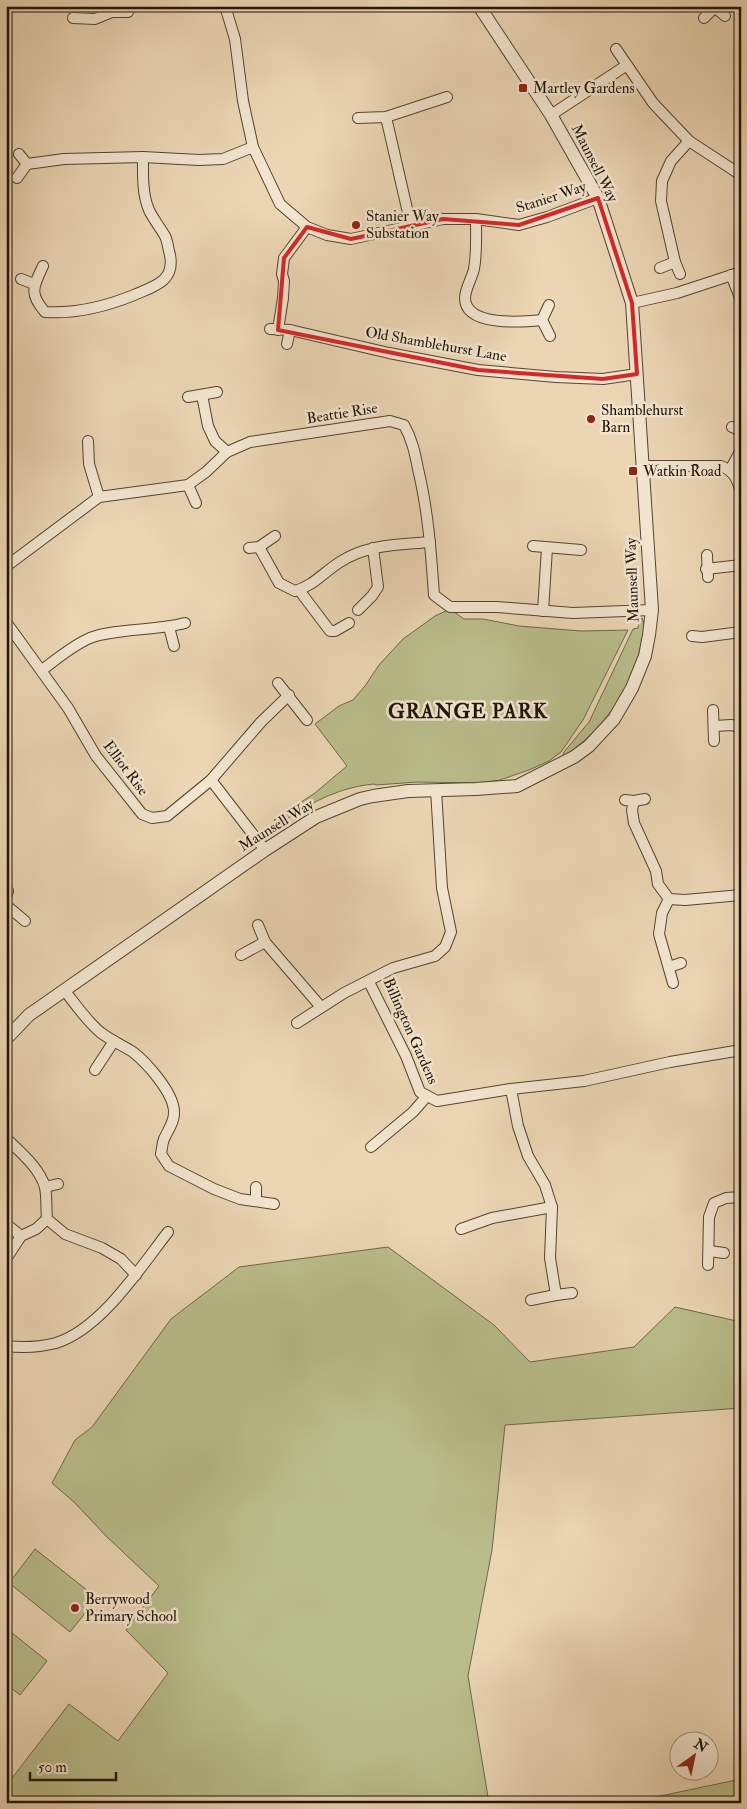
<svg xmlns="http://www.w3.org/2000/svg" width="747" height="1809" viewBox="0 0 747 1809" font-family="'IM FELL Double Pica',serif">
<style>
.green{fill:#b9bd8b;stroke:#6c684a}
.lines{fill:none;stroke-linecap:round;stroke-linejoin:round}
.minor-casing{stroke:#534433;stroke-width:12}
.tertiary-casing{stroke:#534433;stroke-width:14}
.minor{stroke:#f2e4ce;stroke-width:10}
.tertiary{stroke:#f2e4ce;stroke-width:12}
.marked{fill:none;stroke:#d62828;stroke-width:4;stroke-linejoin:round}
.poi-dot{fill:#8f2418;stroke:#f2e4ce;stroke-width:2}
.labels{text-anchor:middle;stroke-width:5;stroke-linejoin:round;paint-order:stroke}
.poi-label{font-size:15px;fill:#201408;stroke:#f2e4ce;text-anchor:start}
.street-label{font-size:15px;fill:#201408;stroke:#f2e4ce}
.district-label{font-size:20px;font-weight:bold;letter-spacing:1px;fill:#201408;stroke:#f2e4ce}
</style>
<rect width="100%" height="100%" fill="#ebd5b3"/>
<filter id="stains"><feTurbulence type="fractalNoise" baseFrequency=".004" numOctaves="4"/><feColorMatrix values="0 0 0 0 .2 0 0 0 0 .09 0 0 0 0 .02 0 0 0 .5 -.17"/></filter>
<radialGradient id="worn" r=".72"><stop offset=".6" stop-color="#630" stop-opacity="0"/><stop offset="1" stop-color="#630" stop-opacity=".3"/></radialGradient>
<g class="green">
<path d="M450,609L464,619H483L519,626L581,631L628,630L583,720L561,752L549,761L529,770L500,780L481,783L417,782L376,785L374,784C339,787 307,804 279,825L274,820L315,793L347,766L315,724L339,706L353,700L365,686L379,665L403,639L435,616Z"/>
<path d="M642,618C646,626 643,636 641,644C632,692 601,731 562,758L564,752L589,722L633,629L638,628L639,619Z"/>
<path d="M388,1247L494,1325L530,1362L634,1347L675,1307L741,1322V1408L505,1425L492,1550L468,1676L489,1803H6V1786L69,1704L118,1741L168,1673L126,1630L159,1586L105,1535L75,1503L52,1483L75,1440L92,1427L171,1319L239,1267Z"/>
<path d="M35,1549L97,1598L70,1632L9,1583Z"/>
<path d="M6,1628L47,1661L20,1695L6,1684Z"/>
<path d="M741,1779V1803H627Z"/>
</g>
<g class="lines">
<g class="minor-casing">
<g id="minor">
<path d="M225,6L235,39L243,101L253,147L280,204L307,227L327,235L351,239L443,219H476L519,225L547,217L598,198"/>
<path d="M713,6L725,16"/>
<path d="M73,18L95,19L112,12H128"/>
<path d="M704,18L714,8"/>
<path d="M616,49L653,103L689,141L741,175"/>
<path d="M551,115L627,65"/>
<path d="M386,117L411,226"/>
<path d="M358,118L386,117L447,97"/>
<path d="M19,154L27,164L64,159L143,157L199,160L223,159L253,147"/>
<path d="M17,178L27,164"/>
<path d="M476,219C476,235 477,253 474,269C472,278 465,289 465,298C465,327 523,322 542,320"/>
<path d="M43,266C33,287 29,294 45,312C75,314 107,306 134,295C155,286 175,281 170,255C168,249 168,242 165,236C160,227 153,219 149,210C142,194 143,174 143,157"/>
<path d="M660,268L675,262"/>
<path d="M680,274L675,262L661,201L662,181L671,161L689,141"/>
<path d="M731,275L741,300"/>
<path d="M21,279L34,284"/>
<path d="M632,303L677,293L741,272"/>
<path d="M549,305L542,320L550,336"/>
<path d="M270,329L290,330L389,353L478,370L556,377L603,379L637,374"/>
<path d="M278,330L283,298L284,281L282,274L284,258L307,227"/>
<path d="M287,344L290,330"/>
<path d="M202,395L208,426L215,441L227,452"/>
<path d="M188,397L217,392"/>
<path d="M732,427L741,431"/>
<path d="M88,441L89,464L99,497"/>
<path d="M643,466H721C734,471 737,479 741,492"/>
<path d="M730,470L741,450"/>
<path d="M188,485L196,503"/>
<path d="M533,546L581,550"/>
<path d="M259,547L279,583L295,591C313,586 324,572 340,562C367,544 399,545 430,542"/>
<path d="M249,548L259,547L275,536"/>
<path d="M707,555L708,577"/>
<path d="M6,569L8,565L99,497L188,485L206,472L227,452L250,442L390,421L404,425C412,439 415,453 418,469C428,510 431,552 434,595L450,607H497L573,613L652,610"/>
<path d="M706,569L741,565"/>
<path d="M299,590L330,631H335L349,623"/>
<path d="M358,610L372,596L378,587L373,548"/>
<path d="M543,611L547,548"/>
<path d="M6,622L68,708L96,756L142,814L152,818L167,816L211,780L261,722L289,695"/>
<path d="M169,627L174,646"/>
<path d="M692,636L702,637L741,632"/>
<path d="M42,670C57,659 73,645 90,638C117,628 156,631 185,623"/>
<path d="M278,683L307,720"/>
<path d="M713,710L714,741"/>
<path d="M715,726L731,725L741,727"/>
<path d="M211,780L265,850"/>
<path d="M625,800L634,801L632,810L634,823L656,871L658,884L669,899L685,900L741,895"/>
<path d="M634,801L645,799"/>
<path d="M6,898L8,891"/>
<path d="M669,899L662,913L659,934L673,983"/>
<path d="M6,905L25,921"/>
<path d="M258,925L265,942L321,1007"/>
<path d="M241,955L265,942"/>
<path d="M669,967L681,963"/>
<path d="M369,982L406,1056L420,1092L437,1101L511,1089L584,1081L670,1062L741,1050"/>
<path d="M65,991C76,1005 86,1020 100,1032C110,1040 122,1045 133,1052C147,1063 173,1092 174,1111C175,1121 168,1130 164,1139C162,1144 162,1149 161,1154L169,1166L214,1189L240,1199L274,1204"/>
<path d="M297,1023L344,993L393,968L435,956L445,947L451,932L442,888L436,790"/>
<path d="M95,1070L114,1041"/>
<path d="M511,1089L518,1126L528,1156L545,1185L552,1207L550,1258L556,1295L572,1293"/>
<path d="M6,1138C20,1152 39,1167 45,1187C47,1197 46,1209 47,1219L65,1234L102,1248L121,1259L136,1275"/>
<path d="M371,1147L413,1112L427,1096"/>
<path d="M45,1187L58,1184"/>
<path d="M256,1187V1201"/>
<path d="M6,1224L21,1236"/>
<path d="M461,1229L492,1218L552,1207"/>
<path d="M709,1251L724,1253"/>
<path d="M6,1259L21,1236L36,1229L47,1219"/>
<path d="M708,1265L709,1217L714,1203L726,1198L741,1197"/>
<path d="M531,1300L556,1295"/>
<path d="M6,1346C23,1348 40,1347 56,1343C101,1329 140,1268 168,1232"/>
</g>
</g>
<g class="tertiary-casing">
<path id="tertiary" d="M6,1039L29,1015L265,850L316,817L360,799L373,796L408,791L476,789L517,786L574,757L589,746L614,719L632,688L645,656L649,635L652,610L632,303L598,198L551,115L479,6"/>
</g>
<use href="#minor" class="minor"/>
<use href="#tertiary" class="tertiary"/>
</g>
<path class="marked" d="M598,198L632,303L637,374L603,379L478,370L278,330L284,258L307,227L351,239L443,219L519,225Z"/>
<g class="poi-dot">
<rect x="518" y="83" width="10" height="10" rx="2.5"/>
<circle cx="356" cy="225" r="5"/>
<circle cx="591" cy="419" r="5"/>
<rect x="628" y="466" width="10" height="10" rx="2.5"/>
<circle cx="75" cy="1608" r="5"/>
</g>
<g class="labels">
<g class="poi-label">
<text x="533" y="93">Martley Gardens</text>
<text x="366" y="221">Stanier Way<tspan x="366" dy="17">Substation</tspan></text>
<text x="601" y="415">Shamblehurst<tspan x="601" dy="17">Barn</tspan></text>
<text x="643" y="476">Watkin Road</text>
<text x="85" y="1604">Berrywood<tspan x="85" dy="17">Primary School</tspan></text>
</g>
<g class="street-label">
<text transform="translate(595 163) rotate(63)" y="5">Maunsell Way</text>
<text transform="translate(551 197) rotate(-18)" y="5">Stanier Way</text>
<text transform="translate(436 344) rotate(10)" y="5">Old Shamblehurst Lane</text>
<text transform="translate(342 413) rotate(-9)" y="5">Beattie Rise</text>
<text transform="translate(632 580) rotate(-92)" y="5">Maunsell Way</text>
<text transform="translate(126 768) rotate(53)" y="5">Elliot Rise</text>
<text transform="translate(276 825) rotate(-32)" y="5">Maunsell Way</text>
<text transform="translate(411 1031) rotate(66)" y="5">Billington Gardens</text>
</g>
<g class="district-label">
<text x="468" y="718">GRANGE PARK</text>
</g>
</g>
<rect width="747" height="1809" fill="none" stroke="#ebd5b3" stroke-width="25"/>
<rect x="8" y="8" width="732" height="1794" fill="none" stroke="#201408" stroke-width="2.5"/>
<rect x="12" y="12" width="722" height="1784" fill="none" stroke="#201408"/>
<g transform="translate(694 1756) rotate(33)"><circle r="24" fill="#f2e4ce" stroke="#9e917f"/>
<path d="M0-4L9 19L0 12L-9 19Z" fill="#8f2418"/>
<text y="-8" font-size="14" font-weight="bold" text-anchor="middle" fill="#201408">N</text>
</g>
<path d="M30 1772v8h86v-8" fill="none" stroke="#201408" stroke-width="2.5"/>
<text x="38" y="1772" font-size="15" fill="#201408" stroke="#f2e4ce" stroke-width="4" paint-order="stroke">50 m</text>
<rect width="100%" height="100%" filter="url(#stains)"/>
<rect width="100%" height="100%" fill="url(#worn)"/>
</svg>
